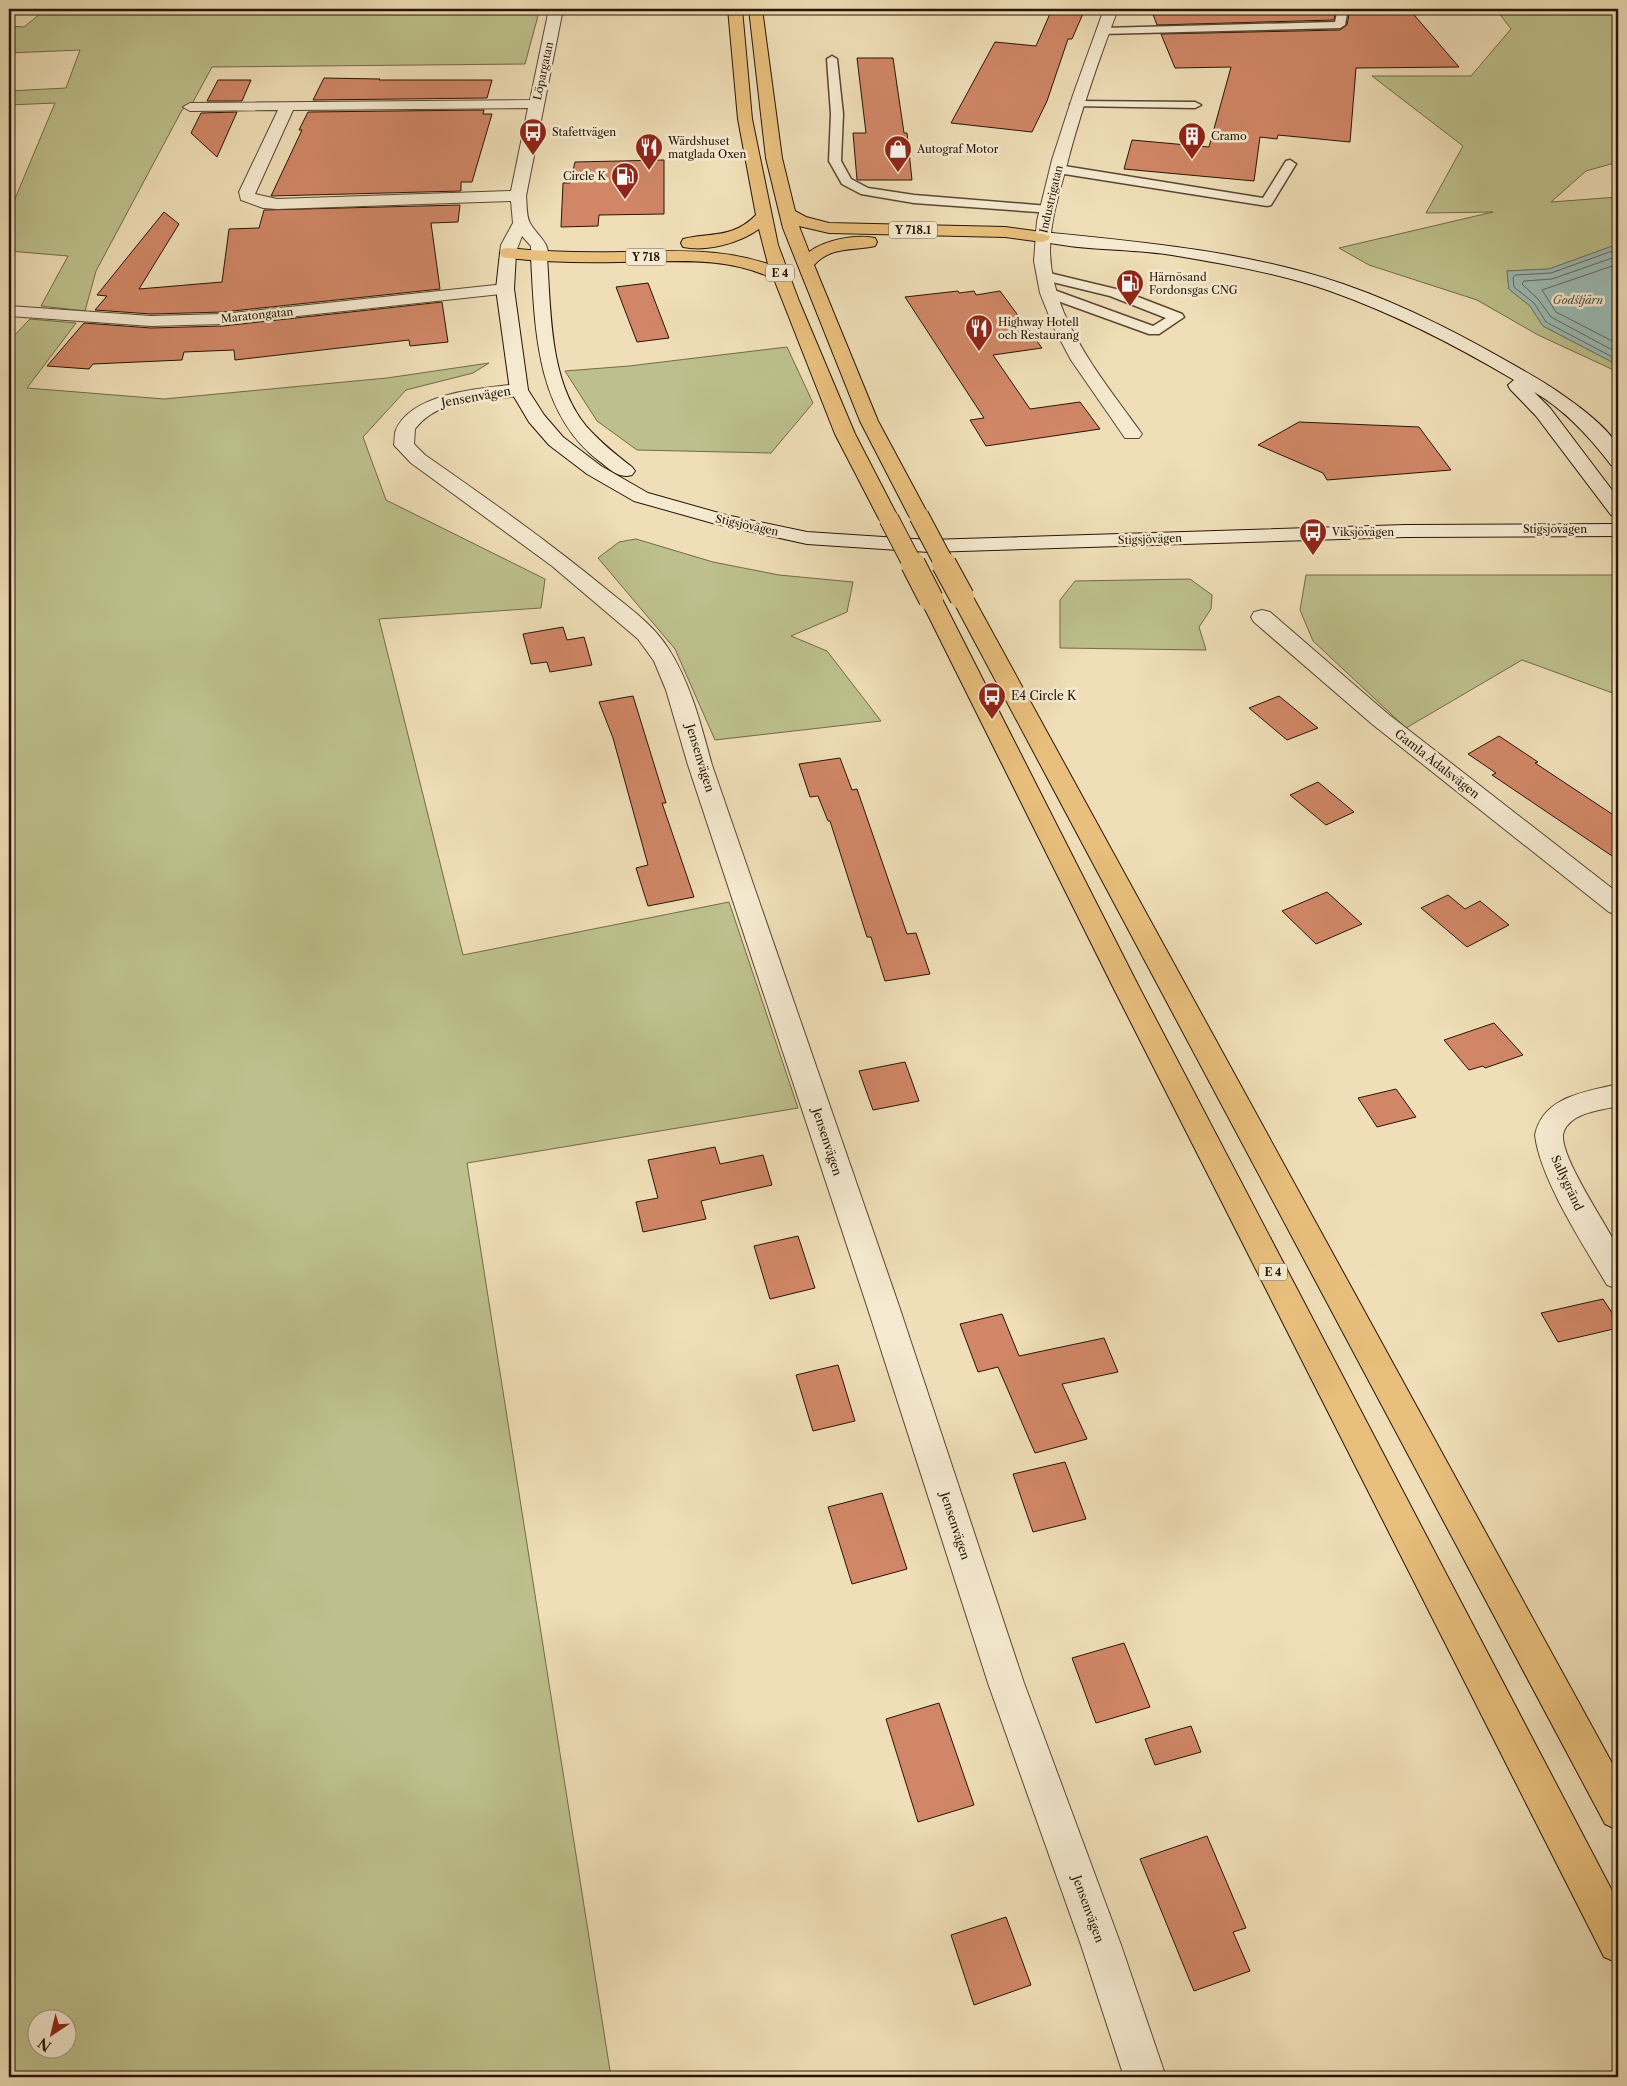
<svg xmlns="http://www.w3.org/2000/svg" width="1627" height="2086" viewBox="0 0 1627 2086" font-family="'Libre Caslon Text',serif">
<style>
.green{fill:#bdc08c;stroke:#726a48;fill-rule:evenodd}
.water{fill:#9bbbb5;stroke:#6d786f}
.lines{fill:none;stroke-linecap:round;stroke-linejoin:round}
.shore{stroke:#62685d;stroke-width:1}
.building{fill:#d18767;stroke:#281405}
.service-casing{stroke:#5a4632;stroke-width:3}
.minor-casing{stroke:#5a4632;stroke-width:2}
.secondary-casing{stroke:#281405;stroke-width:2}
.trunk-casing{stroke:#281405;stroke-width:2}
.service{fill:#f5ead0;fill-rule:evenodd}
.minor{fill:#f5ead0;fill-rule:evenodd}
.secondary{fill:#f5ead0;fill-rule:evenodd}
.trunk{fill:#e8bf7c;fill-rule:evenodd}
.trunk-bridge-far1-casing{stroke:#281405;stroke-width:21;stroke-linecap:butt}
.trunk-bridge-casing{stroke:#281405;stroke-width:26;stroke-linecap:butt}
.trunk-bridge-far1{stroke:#e8bf7c;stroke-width:19}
.trunk-bridge{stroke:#e8bf7c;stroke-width:24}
.labels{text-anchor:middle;stroke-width:5;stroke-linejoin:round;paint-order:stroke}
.far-street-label{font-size:11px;fill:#281405;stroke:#f5ead0}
.far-poi-label{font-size:11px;fill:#281405;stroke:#f5ead0;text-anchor:start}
.shield{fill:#f5ead0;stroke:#665442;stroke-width:1}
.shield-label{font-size:11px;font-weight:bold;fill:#281405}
.far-water-label{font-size:11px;font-style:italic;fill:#504e43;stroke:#f5ead0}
.street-label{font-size:12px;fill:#281405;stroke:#f5ead0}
.poi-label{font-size:12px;fill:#281405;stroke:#f5ead0;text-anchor:start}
</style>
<rect width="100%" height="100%" fill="#efdeb7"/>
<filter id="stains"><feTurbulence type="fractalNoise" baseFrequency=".004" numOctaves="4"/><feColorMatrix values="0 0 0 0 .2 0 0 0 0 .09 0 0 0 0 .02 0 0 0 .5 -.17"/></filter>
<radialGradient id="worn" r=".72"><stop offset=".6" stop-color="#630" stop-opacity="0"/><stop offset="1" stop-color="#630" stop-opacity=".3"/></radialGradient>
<g class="green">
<path d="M46,9H375L539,12L525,64L212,67L193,102L182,110L96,271L85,311L41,306L68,256L9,251V213L55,103L9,105V91L66,88L80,50L9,53V26L24,27Z"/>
<path d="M1496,9H1618V162L1586,171L1551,202L1618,197V244L1549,269L1507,271L1509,289L1530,306L1543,326L1618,365V372L1538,335L1477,300L1369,265L1339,248L1493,212L1426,213L1463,146L1372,76H1471L1511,29Z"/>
<path d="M30,319L76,323L27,388L164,399L387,378L489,363L473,373L406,390L363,437L386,500L545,579L541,608L379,619L463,955L729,902L798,1108L467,1163L611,2077H9V341ZM38,2018H68V2048H38Z"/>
<path d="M787,347L813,403L771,453L637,450L597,421L565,371L629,366Z"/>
<path d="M636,539L713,562L779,575L853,582L847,612L791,636L827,651L881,721L715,740L675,649L598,558L619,542Z"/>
<path d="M1306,575H1617L1618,695L1522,660L1406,728L1313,641L1300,610Z"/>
<path d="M1190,579L1212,595L1211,609L1199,627L1206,650L1060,648V600L1075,581Z"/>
</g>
<path class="water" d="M1618,244V365L1543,326L1530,306L1509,289L1507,271L1549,269Z"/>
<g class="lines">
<g class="shore">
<path d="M1618,249L1551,273L1515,275L1513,278L1514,287L1534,303L1546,322L1618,360"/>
<path d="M1618,256L1552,279L1524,281L1522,284L1538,299L1551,317L1618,353"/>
<path d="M1618,264L1542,290L1556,312L1618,344"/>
</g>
</g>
<g class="building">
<path d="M1052,9H1085L1072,39H1068L1047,101L1032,132L951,123L995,42L1036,46Z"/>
<path d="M1151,9H1336L1334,20L1157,25Z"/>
<path d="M1350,9H1409L1459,67L1356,68L1350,142L1278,135L1277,139L1260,137L1254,181L1124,169L1132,140L1209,147L1231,67L1175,68L1161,34L1340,30L1347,25Z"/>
<path d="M857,58H893L904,133H907L912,180H857L853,133H866Z"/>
<path d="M324,78L380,79L379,80H492L487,98L313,100Z"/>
<path d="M218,80H251L242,101H207Z"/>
<path d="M484,110L483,114H492L472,182H461V191L271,196L302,130H299L308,112Z"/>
<path d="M237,112L217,157L191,133L201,113Z"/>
<path d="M664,160V214L599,215L598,226L561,227L563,183H570L575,162Z"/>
<path d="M460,205L458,222L431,223L440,289L223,312L151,314L95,310L107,296L97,295L164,212L179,224L139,289L222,282L229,229L259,228L264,210Z"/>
<path d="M648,283L669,338L637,342L616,287Z"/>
<path d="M958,291L959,293L974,291L976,295L1000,291L1042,348L993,355L1030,409L1080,402L1100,429L986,446L970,420L984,418L905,297Z"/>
<path d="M442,302L448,342L410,346L409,340L235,360L234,350L184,352L182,360L93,364L89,369L47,366L84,323L151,328L223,326Z"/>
<path d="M1299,422L1419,427L1451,470L1327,480L1323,473L1258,445Z"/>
<path d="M563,627L567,640L584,637L592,665L550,672L547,662L531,664L523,634Z"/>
<path d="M633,696L666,803H662L694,897L648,906L636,868L648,865L613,738L599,702Z"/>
<path d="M1279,696L1318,728L1287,740L1249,708Z"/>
<path d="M1499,736L1538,762L1535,763L1618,818V860L1492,775L1496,773L1468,754Z"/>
<path d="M840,758L852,790L857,789L907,934L916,933L930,974L885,981L871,937H867L830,821H828L818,796L810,797L799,764Z"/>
<path d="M1318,782L1354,812L1326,825L1290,795Z"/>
<path d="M1327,892L1362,924L1316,944L1282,911Z"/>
<path d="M1448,895L1465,909L1480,901L1509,925L1467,947L1421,908Z"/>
<path d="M1494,1023L1523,1055L1485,1068L1483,1066L1469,1070L1444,1040Z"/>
<path d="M905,1062L919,1101L873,1110L859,1071Z"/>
<path d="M1396,1089L1416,1117L1377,1127L1358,1098Z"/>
<path d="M715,1147L720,1164L763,1155L772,1185L701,1201L706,1219L643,1232L636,1202L658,1198L648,1160Z"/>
<path d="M798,1236L815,1288L770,1299L754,1246Z"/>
<path d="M1603,1299L1618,1322V1328L1558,1342L1541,1313Z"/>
<path d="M1002,1314L1019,1356L1104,1338L1118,1372L1062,1384L1087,1439L1035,1453L998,1367L978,1372L960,1324Z"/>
<path d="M838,1365L855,1421L813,1431L796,1375Z"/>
<path d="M1065,1462L1086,1519L1033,1532L1013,1474Z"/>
<path d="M882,1493L907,1569L852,1584L828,1507Z"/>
<path d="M1124,1643L1150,1707L1096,1723L1072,1658Z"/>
<path d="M939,1703L974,1805L918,1822L886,1719Z"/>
<path d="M1191,1726L1201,1752L1155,1765L1145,1739Z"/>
<path d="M1207,1836L1246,1928L1233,1932L1250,1971L1194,1991L1140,1859Z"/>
<path d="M1006,1917L1031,1985L974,2005L951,1935Z"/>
</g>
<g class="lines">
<g class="service-casing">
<g id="service">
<path d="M1338,9H1348L1345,25L1340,28L1102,34L1097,31L1102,28L1335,22Z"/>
<path d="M832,56L837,59L843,114L841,161L851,179L868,188L914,195L1048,206L1052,207L1054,210L1052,213L914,203L861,194L842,184L829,161L831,114L827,59Z"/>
<path d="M1076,101L1195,102L1201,105L1195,108L1072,106L1070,104Z"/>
<path d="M1290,160L1296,164L1271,205L1267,206L1058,173L1052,169L1058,165L1263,198L1286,161Z"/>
<path d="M1045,272L1120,290L1182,314L1184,317L1159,334H1149L1044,296L1042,293L1049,289L1054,290L1153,326L1166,318L1110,296L1040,279L1038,276Z"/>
</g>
</g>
<g class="minor-casing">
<g id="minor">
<path d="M549,9H563L526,196C527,204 526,216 530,223C536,235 555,246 545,261H533L531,257V246L522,236L514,257H502L500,253L501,245L513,223L511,201L277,209L263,208L241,200L239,192L278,110L190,111L183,107L190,103L530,100ZM528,108L511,191L277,199L255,194L293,110Z"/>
<path d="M1104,9H1118C1098,62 1079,116 1065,172C1058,197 1050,223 1050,250C1050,271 1056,293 1064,313C1083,357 1114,395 1142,434L1139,438H1125L1071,360L1054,328L1040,293L1034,261L1037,221L1052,160L1073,95Z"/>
<path d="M505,284L511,285L514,289L511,293L223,324L151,326L9,316V306L151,316L223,314Z"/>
<path d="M519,384L526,386L528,390L526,394C490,403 440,395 415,429L414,444L425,455C488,499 551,543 611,593C632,610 653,625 668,648C691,684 701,725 712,765L899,1306L1024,1683L1121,1945L1166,2077H1124L1081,1945L988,1683L867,1306L688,765L666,690L654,661L638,639L552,566L411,463L394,445C395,440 394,434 396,430C412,392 484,388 519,384Z"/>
<path d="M1262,610L1270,612L1388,714L1618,893V915L1609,912L1372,724L1254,622L1251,617L1254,612Z"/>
<path d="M1618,1084V1106C1602,1110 1572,1112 1564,1131C1555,1151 1608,1226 1617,1247C1622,1257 1619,1278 1618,1289L1607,1285C1584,1246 1540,1179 1535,1135C1543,1096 1586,1092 1618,1084Z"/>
</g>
</g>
<g class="secondary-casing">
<g id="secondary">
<path d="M1042,232C1143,242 1246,251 1343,284C1410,307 1471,340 1533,376C1554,388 1610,425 1618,448C1620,453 1618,462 1618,467L1611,465C1589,436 1565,410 1534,392L1550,408L1618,498V517L1611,515L1536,416L1510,389L1508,385L1514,380C1455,345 1395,314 1330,291C1279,273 1225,264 1172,255C1127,248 1080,251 1036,240L1034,237L1036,234Z"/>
<path d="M508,248L514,249L516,253L514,289L528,390L544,415L563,437L601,466L648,493L726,515L807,532L929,540L1405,525L1618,524V536L1405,537L929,552L807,544L716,524L634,501L587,474L549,445L529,422L510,390L496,289L500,253L502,249Z"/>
<path d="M539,252L545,253L547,257C551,312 549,381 586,426C600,442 615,454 632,467L635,471L632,475C618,479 610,469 599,461C536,412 535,330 531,257L533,253Z"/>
</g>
</g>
<g class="trunk-casing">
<g id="trunk">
<path d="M728,9H742L752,119L778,245L799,301L855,434L899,519L896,523L889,525L882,523L879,519L835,434L774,279C725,255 671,262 619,262C582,263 545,262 508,258L502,257L500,253L502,249L508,248C546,252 585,253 623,252C672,251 721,248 768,264L759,229C740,243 707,252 683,247L681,243L683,239C712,232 732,239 756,215L738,119Z"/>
<path d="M749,9H762L782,158L795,211L806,217L829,223L1005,227L1042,232L1048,234L1050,237L1048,240L1042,242L1005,237L829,233L799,226L809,252C825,240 855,234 875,238L877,242L875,246C853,251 831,246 814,265L878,421L929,516L926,520L919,522L912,520L909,516L860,421L783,228L766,158Z"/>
<path d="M962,591L970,592L973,597L1618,1774V1830L1605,1824L951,597L954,592Z"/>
<path d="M931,593L939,594L942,599L1139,987L1618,1902V1963L1604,1957L1113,987L920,599L923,594Z"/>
</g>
</g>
<use href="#service" class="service"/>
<use href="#minor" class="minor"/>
<use href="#secondary" class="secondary"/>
<use href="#trunk" class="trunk"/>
<g class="trunk-bridge-far1-casing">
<g id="trunk-bridge-far1">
<path d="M919,516L945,565"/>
<path d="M889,519L913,565"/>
</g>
</g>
<g class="trunk-bridge-casing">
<g id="trunk-bridge">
<path d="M913,564L931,599"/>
<path d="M944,564L962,597"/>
</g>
</g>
<use href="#trunk-bridge-far1" class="trunk-bridge-far1"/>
<use href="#trunk-bridge" class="trunk-bridge"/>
</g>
<defs>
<g id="bus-pin" transform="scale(1.4375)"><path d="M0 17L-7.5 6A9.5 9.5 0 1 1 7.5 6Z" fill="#8f2418" stroke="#f5ead0"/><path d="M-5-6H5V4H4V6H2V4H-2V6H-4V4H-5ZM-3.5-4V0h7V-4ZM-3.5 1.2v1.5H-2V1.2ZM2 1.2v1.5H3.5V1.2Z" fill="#fff"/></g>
<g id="building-pin" transform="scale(1.4375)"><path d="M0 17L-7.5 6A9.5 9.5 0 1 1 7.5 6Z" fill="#8f2418" stroke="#f5ead0"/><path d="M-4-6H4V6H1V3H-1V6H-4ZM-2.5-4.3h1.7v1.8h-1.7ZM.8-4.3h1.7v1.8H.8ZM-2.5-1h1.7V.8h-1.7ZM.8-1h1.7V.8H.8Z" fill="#fff"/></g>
<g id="restaurant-pin" transform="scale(1.4375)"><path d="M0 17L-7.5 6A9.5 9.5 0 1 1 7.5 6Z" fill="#8f2418" stroke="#f5ead0"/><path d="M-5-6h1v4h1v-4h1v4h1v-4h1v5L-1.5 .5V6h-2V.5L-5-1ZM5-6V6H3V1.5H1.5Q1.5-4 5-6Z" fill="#fff"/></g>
<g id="shop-pin" transform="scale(1.4375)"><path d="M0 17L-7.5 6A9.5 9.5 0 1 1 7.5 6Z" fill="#8f2418" stroke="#f5ead0"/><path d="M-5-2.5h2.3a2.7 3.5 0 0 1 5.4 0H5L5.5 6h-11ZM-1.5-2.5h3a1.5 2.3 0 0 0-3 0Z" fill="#fff"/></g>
<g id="fuel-pin" transform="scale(1.4375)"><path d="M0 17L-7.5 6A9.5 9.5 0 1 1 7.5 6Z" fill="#8f2418" stroke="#f5ead0"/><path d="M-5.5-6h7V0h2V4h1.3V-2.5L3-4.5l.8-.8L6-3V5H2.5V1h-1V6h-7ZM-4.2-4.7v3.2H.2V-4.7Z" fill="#fff"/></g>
</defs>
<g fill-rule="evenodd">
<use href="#bus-pin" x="533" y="132"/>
<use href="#building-pin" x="1192" y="136"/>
<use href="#restaurant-pin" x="649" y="147"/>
<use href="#shop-pin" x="898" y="149"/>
<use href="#fuel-pin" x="625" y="176"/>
<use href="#fuel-pin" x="1130" y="283"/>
<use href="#restaurant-pin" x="979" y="328"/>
<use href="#bus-pin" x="1313" y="532"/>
<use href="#bus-pin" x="992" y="696"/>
</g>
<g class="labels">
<g class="far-street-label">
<text transform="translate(543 71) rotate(-78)" y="4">Löpargatan</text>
<text transform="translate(1051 199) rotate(-77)" y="4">Industrigatan</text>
<text transform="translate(257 315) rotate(-6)" y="4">Maratongatan</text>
<text transform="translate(747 525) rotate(12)" y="4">Stigsjövägen</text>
<text x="1555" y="533">Stigsjövägen</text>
<text transform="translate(1150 539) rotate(-2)" y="4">Stigsjövägen</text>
</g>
<g class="far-poi-label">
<text x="552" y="136">Stafettvägen</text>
<text x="1211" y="140">Cramo</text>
<text x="668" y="145">Wärdshuset<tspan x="668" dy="13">matglada Oxen</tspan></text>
<text x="917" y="153">Autograf Motor</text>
<text x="606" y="180" text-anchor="end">Circle K</text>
<text x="1149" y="281">Härnösand<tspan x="1149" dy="13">Fordonsgas CNG</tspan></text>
<text x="998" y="326">Highway Hotell<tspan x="998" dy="13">och Restaurang</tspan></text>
<text x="1332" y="536">Viksjövägen</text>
</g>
<g class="shield">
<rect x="889" y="221.5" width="48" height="17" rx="4"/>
<rect x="626" y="248.5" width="40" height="17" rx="4"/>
<rect x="766" y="264.5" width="28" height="17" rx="4"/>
<rect x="1259" y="1263.5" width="28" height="17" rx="4"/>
</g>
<g class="shield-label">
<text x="913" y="234">Y 718.1</text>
<text x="646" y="261">Y 718</text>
<text x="780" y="277">E 4</text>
<text x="1273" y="1276">E 4</text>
</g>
<g class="far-water-label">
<text x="1578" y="304">Godstjärn</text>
</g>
<g class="street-label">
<text transform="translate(476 397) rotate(-10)" y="4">Jensenvägen</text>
<text transform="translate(700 758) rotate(73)" y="4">Jensenvägen</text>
<text transform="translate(1437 764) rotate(38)" y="4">Gamla Ådalsvägen</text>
<text transform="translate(827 1142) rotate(72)" y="4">Jensenvägen</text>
<text transform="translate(1567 1183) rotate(65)" y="4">Sallygränd</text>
<text transform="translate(955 1526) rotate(72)" y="4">Jensenvägen</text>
<text transform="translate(1088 1909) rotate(70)" y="4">Jensenvägen</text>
</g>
<g class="poi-label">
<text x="1011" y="700">E4 Circle K</text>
</g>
</g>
<rect width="1627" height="2086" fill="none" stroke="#efdeb7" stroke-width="30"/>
<rect x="10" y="10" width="1607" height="2066" fill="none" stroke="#281405" stroke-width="2.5"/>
<rect x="15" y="15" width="1597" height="2056" fill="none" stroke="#281405"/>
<g transform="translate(52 2034) rotate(215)"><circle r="24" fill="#f5ead0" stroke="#a3947f"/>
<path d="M0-4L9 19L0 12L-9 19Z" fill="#8f2418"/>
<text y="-8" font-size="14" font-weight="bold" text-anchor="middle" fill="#281405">N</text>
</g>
<rect width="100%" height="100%" filter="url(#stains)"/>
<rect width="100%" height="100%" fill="url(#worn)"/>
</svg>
